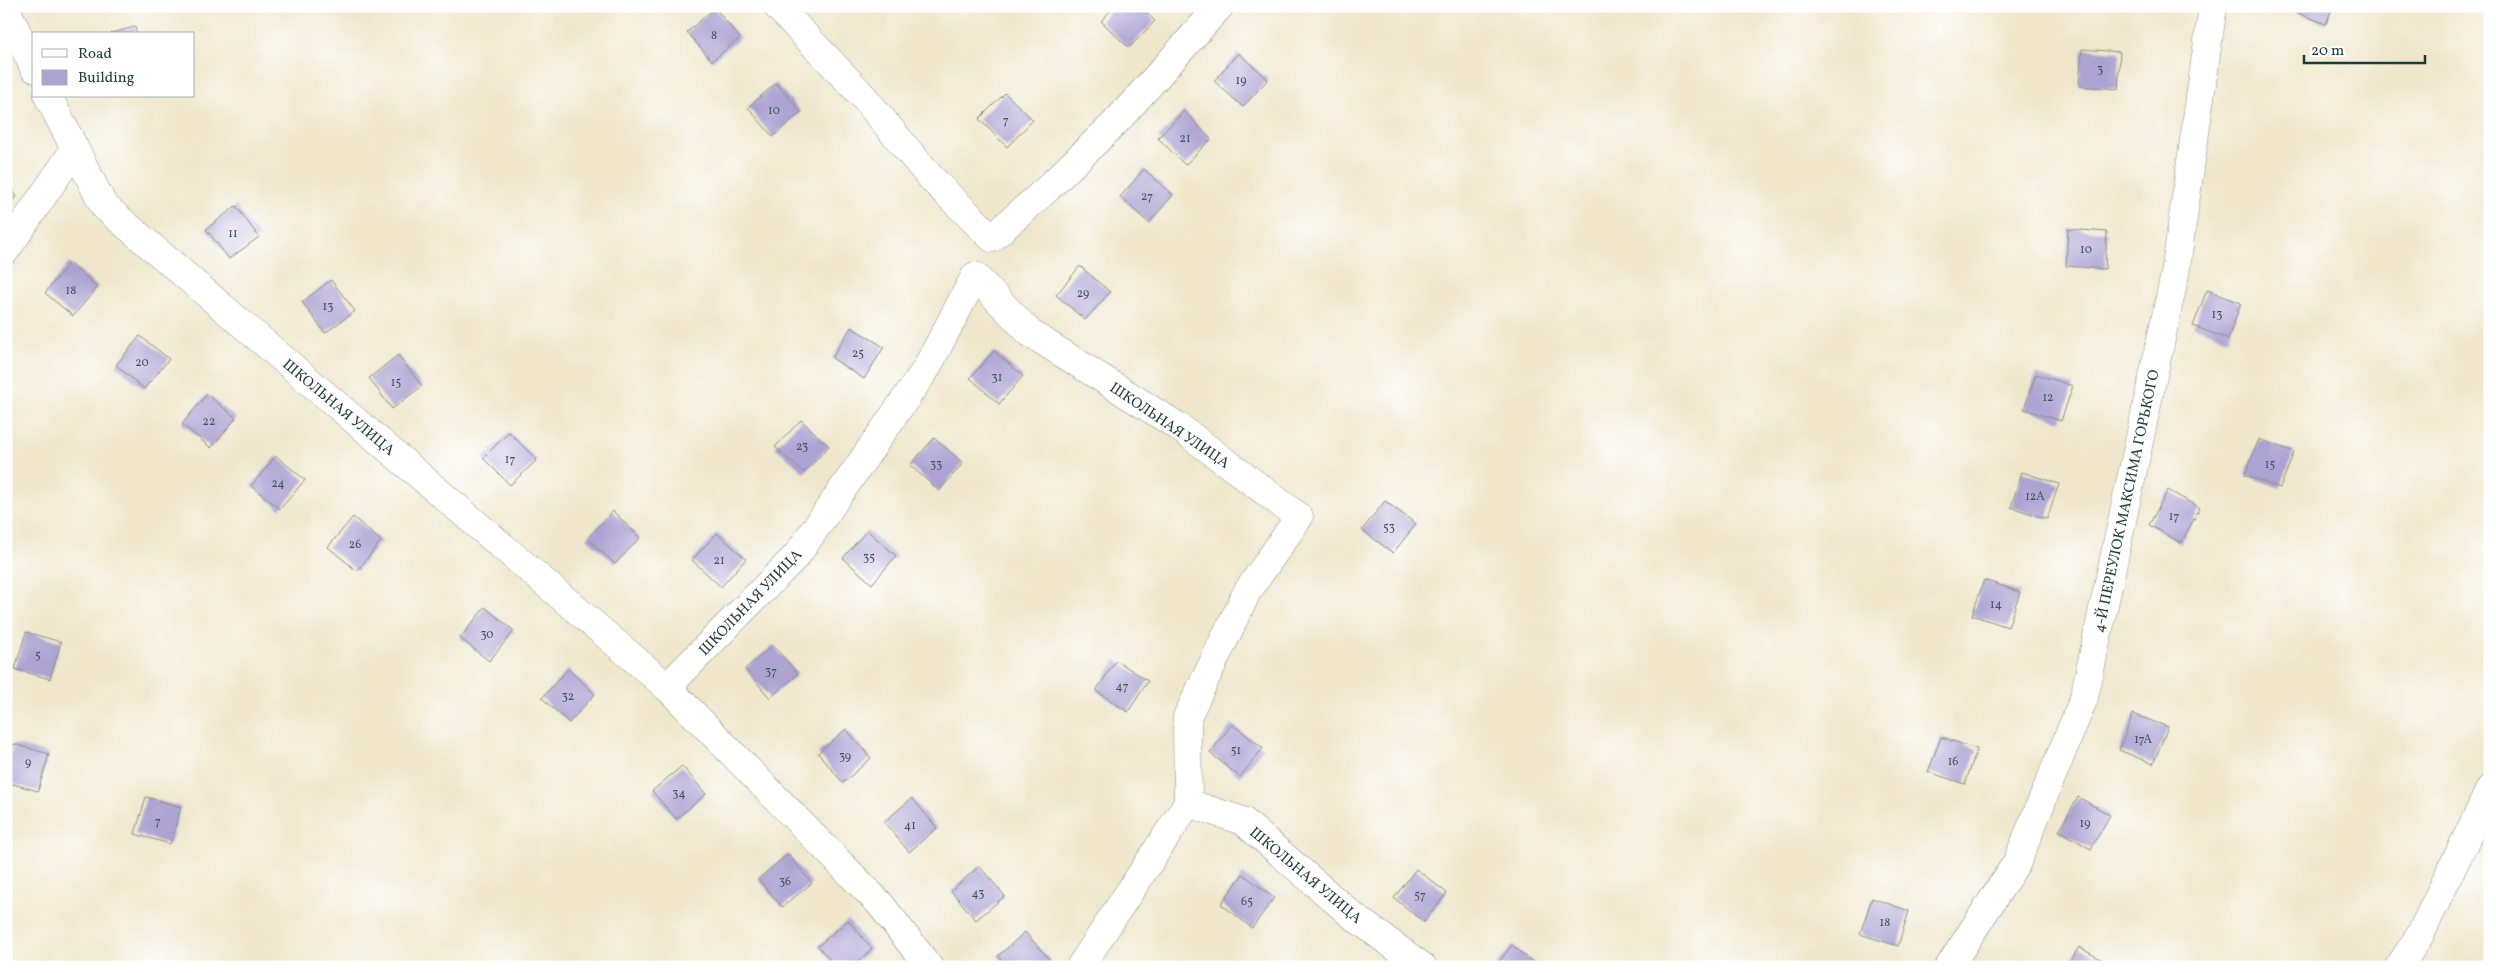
<svg xmlns="http://www.w3.org/2000/svg" width="2496" height="973" viewBox="0 0 2496 973" font-family="Vollkorn,serif">
<style>
.building{fill:#aca3d3}
.lines{fill:none;stroke-linecap:round;stroke-linejoin:round}
.minor-casing{stroke:#879280;stroke-width:29}
.minor{stroke:#fff;stroke-width:28}
.labels{text-anchor:middle;stroke-width:4;stroke-linejoin:round;paint-order:stroke}
.number-label{font-size:12px;fill:#42565c}
.street-label{font-size:15px;fill:#1f3d34;stroke:#fff}
</style>
<rect width="100%" height="100%" fill="#fff"/>
<filter id="ink" filterUnits="userSpaceOnUse"><feTurbulence type="fractalNoise" baseFrequency=".02" numOctaves="2"/><feDisplacementMap in="SourceGraphic" scale="10" xChannelSelector="R" yChannelSelector="G"/><feConvolveMatrix kernelMatrix="1 2 1 2 8 2 1 2 1" color-interpolation-filters="sRGB"/></filter>
<filter id="wash" filterUnits="userSpaceOnUse"><feTurbulence type="fractalNoise" baseFrequency=".0096" numOctaves="4" result="noise"/><feDisplacementMap in="SourceGraphic" scale="20" xChannelSelector="R" yChannelSelector="G"/><feGaussianBlur stdDeviation="1.12" result="paint"/><feColorMatrix in="noise" values="0 0 0 0 0 0 0 0 0 0 0 0 0 0 0 0 0 1.4 0 .05"/><feComposite in="paint" operator="in"/></filter>
<g filter="url(#wash)">
<rect width="100%" height="100%" fill="#efe6cb"/>
<g id="blocks">
<g class="building">
<path d="M1115,6H1139L1155,21L1129,48L1101,21Z"/>
<path d="M2293,6H2333L2326,24L2292,11Z"/>
<path d="M715,8L740,38L712,61L687,32Z"/>
<path d="M135,27L137,34H112L111,33Z"/>
<path d="M2082,49L2120,52L2118,89L2079,86Z"/>
<path d="M1238,53L1268,79L1243,107L1214,81Z"/>
<path d="M776,83L801,112L773,137L748,107Z"/>
<path d="M1005,93L1033,120L1007,147L979,119Z"/>
<path d="M1184,111L1211,139L1185,165L1158,138Z"/>
<path d="M1144,169L1173,195L1149,223L1120,197Z"/>
<path d="M6,179L17,197L6,203Z"/>
<path d="M236,206L259,237L229,259L206,229Z"/>
<path d="M2068,229L2107,232L2105,269L2066,266Z"/>
<path d="M69,263L98,287L73,316L45,293Z"/>
<path d="M1080,266L1110,292L1085,320L1056,295Z"/>
<path d="M331,280L355,311L325,333L302,302Z"/>
<path d="M2207,290L2241,303L2228,339L2193,326Z"/>
<path d="M851,327L884,347L864,379L832,358Z"/>
<path d="M140,336L169,359L144,389L116,365Z"/>
<path d="M994,351L1023,376L999,404L970,378Z"/>
<path d="M398,355L422,386L392,409L369,378Z"/>
<path d="M2036,374L2073,386L2061,421L2024,409Z"/>
<path d="M207,394L236,418L211,448L182,424Z"/>
<path d="M801,420L829,446L804,473L775,447Z"/>
<path d="M509,432L537,460L510,485L483,458Z"/>
<path d="M934,438L963,463L939,491L910,465Z"/>
<path d="M2259,439L2294,452L2280,488L2245,475Z"/>
<path d="M276,456L305,480L280,509L251,486Z"/>
<path d="M2022,472L2059,484L2047,519L2011,507Z"/>
<path d="M2168,490L2200,508L2181,543L2149,525Z"/>
<path d="M1385,501L1416,524L1393,553L1362,530Z"/>
<path d="M613,511L640,538L615,564L587,538Z"/>
<path d="M353,517L381,541L357,571L328,547Z"/>
<path d="M867,530L896,556L872,584L843,558Z"/>
<path d="M717,533L746,559L721,587L692,560Z"/>
<path d="M1984,580L2020,592L2008,627L1972,615Z"/>
<path d="M485,607L514,631L489,661L460,638Z"/>
<path d="M26,632L61,642L50,679L15,669Z"/>
<path d="M773,645L798,674L770,698L745,669Z"/>
<path d="M1116,660L1148,681L1128,712L1096,691Z"/>
<path d="M568,669L595,694L569,723L542,698Z"/>
<path d="M2133,714L2168,727L2153,764L2119,750Z"/>
<path d="M1232,724L1263,748L1240,777L1210,753Z"/>
<path d="M846,729L871,758L843,783L818,753Z"/>
<path d="M1941,737L1977,749L1965,784L1928,772Z"/>
<path d="M14,744L49,754L38,791L6,782V769Z"/>
<path d="M682,766L706,794L676,819L652,791Z"/>
<path d="M146,797L181,807L170,844L135,834Z"/>
<path d="M2078,797L2110,815L2091,849L2059,831Z"/>
<path d="M912,798L937,828L909,852L884,822Z"/>
<path d="M788,854L812,883L782,907L758,879Z"/>
<path d="M979,866L1005,896L976,920L951,891Z"/>
<path d="M1416,869L1447,893L1424,922L1394,898Z"/>
<path d="M1243,874L1274,898L1252,928L1221,904Z"/>
<path d="M1872,898L1909,911L1898,946L1860,934Z"/>
<path d="M848,920L872,949L851,967H836L818,946Z"/>
<path d="M1025,932L1051,961L1044,967H1007L998,956Z"/>
<path d="M1512,945L1539,967H1495Z"/>
<path d="M2079,947L2111,965L2110,967H2067Z"/>
</g>
</g>
</g>
<g filter="url(#ink)">
<use href="#blocks" fill-opacity="0" stroke="#879280" stroke-width="1"/>
<g class="lines">
<g class="minor-casing">
<g id="minor">
<path d="M777,6L861,94L931,178L992,238L1047,189L1116,122L1220,6"/>
<path d="M6,9L34,68"/>
<path d="M48,96L104,206L667,687L881,905L929,967"/>
<path d="M6,250L75,149"/>
<path d="M667,687L797,555L926,369L975,276L1030,333L1179,427L1299,517L1247,592L1187,717L1188,803L1243,821L1353,916L1423,967"/>
<path d="M1080,967L1188,803"/>
<path d="M1949,967L2017,862L2084,698L2175,274L2213,6"/>
<path d="M2399,967L2420,935L2490,789"/>
</g>
</g>
<use href="#minor" class="minor"/>
</g>
</g>
<g class="labels">
<g class="number-label">
<text x="714" y="39">8</text>
<text x="2100" y="73">3</text>
<text x="1241" y="84">19</text>
<text x="774" y="114">10</text>
<text x="1006" y="124">7</text>
<text x="1185" y="142">21</text>
<text x="1147" y="200">27</text>
<text x="233" y="237">11</text>
<text x="2086" y="253">10</text>
<text x="71" y="294">18</text>
<text x="1083" y="297">29</text>
<text x="328" y="310">13</text>
<text x="2217" y="318">13</text>
<text x="858" y="357">25</text>
<text x="142" y="366">20</text>
<text x="997" y="381">31</text>
<text x="396" y="386">15</text>
<text x="2048" y="401">12</text>
<text x="209" y="425">22</text>
<text x="802" y="450">23</text>
<text x="510" y="463">17</text>
<text x="936" y="468">33</text>
<text x="2270" y="468">15</text>
<text x="278" y="487">24</text>
<text x="2035" y="500">12А</text>
<text x="2174" y="520">17</text>
<text x="1389" y="531">53</text>
<text x="355" y="548">26</text>
<text x="869" y="561">35</text>
<text x="719" y="564">21</text>
<text x="1996" y="608">14</text>
<text x="487" y="638">30</text>
<text x="38" y="659">5</text>
<text x="771" y="675">37</text>
<text x="1122" y="690">47</text>
<text x="568" y="700">32</text>
<text x="2143" y="743">17А</text>
<text x="1236" y="754">51</text>
<text x="845" y="760">39</text>
<text x="1953" y="765">16</text>
<text x="28" y="766">9</text>
<text x="679" y="797">34</text>
<text x="158" y="825">7</text>
<text x="2085" y="827">19</text>
<text x="910" y="829">41</text>
<text x="785" y="885">36</text>
<text x="978" y="897">43</text>
<text x="1420" y="899">57</text>
<text x="1247" y="905">65</text>
<text x="1885" y="926">18</text>
</g>
<g class="street-label">
<text transform="translate(339 407) rotate(40)" y="5">ШКОЛЬНАЯ УЛИЦА</text>
<text transform="translate(1170 425) rotate(34)" y="5">ШКОЛЬНАЯ УЛИЦА</text>
<text transform="translate(2126 501) rotate(-78)" y="5">4-Й ПЕРЕУЛОК МАКСИМА ГОРЬКОГО</text>
<text transform="translate(750 602) rotate(-46)" y="5">ШКОЛЬНАЯ УЛИЦА</text>
<text transform="translate(1306 875) rotate(40)" y="5">ШКОЛЬНАЯ УЛИЦА</text>
</g>
</g>
<rect width="2496" height="973" fill="none" stroke="#fff" stroke-width="25"/>
<rect x="32" y="32" width="162" height="65" fill="#ffffff" stroke="#a5b1ae"/>
<rect x="42" y="49" width="25" height="8" fill="#ffffff" stroke="#a5b1ae"/>
<text x="78" y="58" font-size="15" fill="#1f3d34">Road</text>
<rect x="42" y="70" width="25" height="15" fill="#aca3d3" stroke="#a5b1ae"/>
<text x="78" y="82" font-size="15" fill="#1f3d34">Building</text>
<path d="M2304 55v8h121v-8" fill="none" stroke="#1f3d34" stroke-width="2.5"/>
<text x="2311" y="55" font-size="15" fill="#1f3d34" stroke="#ffffff" stroke-width="4" paint-order="stroke">20 m</text>
</svg>
